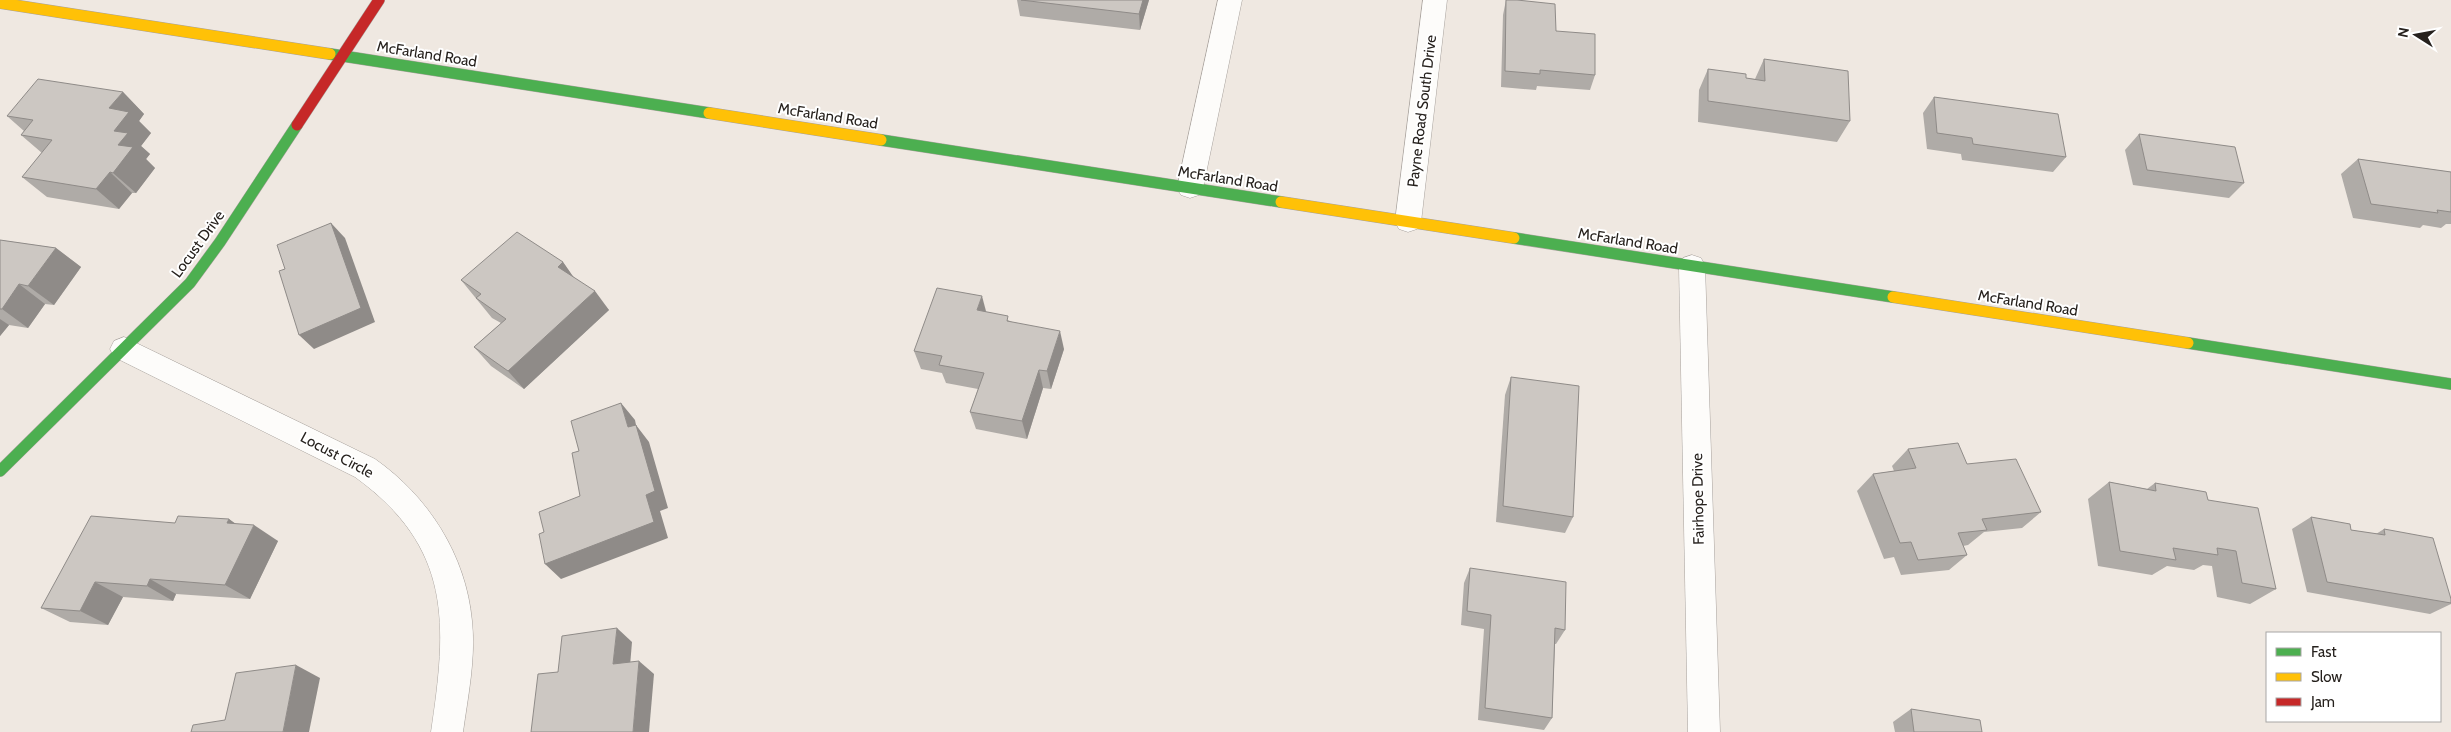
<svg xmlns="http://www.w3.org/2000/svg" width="2451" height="732" viewBox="0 0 2451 732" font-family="Cabin,sans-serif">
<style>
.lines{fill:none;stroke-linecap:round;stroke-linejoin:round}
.street-casing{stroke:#a7a19c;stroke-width:1}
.fast-casing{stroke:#a7a19c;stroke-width:12}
.slow-casing{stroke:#a7a19c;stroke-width:12}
.jam-casing{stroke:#a7a19c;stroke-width:12}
.street{fill:#fdfcfa;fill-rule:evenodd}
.fast{stroke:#4caf50;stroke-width:11}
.slow{stroke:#ffc107;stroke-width:11}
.jam{stroke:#c62828;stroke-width:11}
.wall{fill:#afaba7}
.shaded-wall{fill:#8f8b88}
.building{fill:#ccc7c2;stroke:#8f8b88}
.labels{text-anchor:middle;stroke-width:4;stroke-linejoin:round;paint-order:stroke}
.street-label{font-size:15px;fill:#26211d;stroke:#fff}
</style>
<rect width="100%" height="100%" fill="#efe8e1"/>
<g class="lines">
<g class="street-casing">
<g id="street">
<path d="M1218,0H1242L1203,188L1199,195L1190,198L1181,195L1177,188Z"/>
<path d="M1423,0H1447L1421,222L1417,229L1408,232L1399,229L1395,222Z"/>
<path d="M1692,255L1701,258L1705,266L1720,732H1688L1679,266L1683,258Z"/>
<path d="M124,337L375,459C428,496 466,555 472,621C476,658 468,696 463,732H431C447,624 453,548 355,477L114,357L110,349L114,341Z"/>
</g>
</g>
<g class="fast-casing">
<g id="fast">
<path d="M330,54L709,113"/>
<path d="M881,140L1281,202"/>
<path d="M1514,238L1893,297"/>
<path d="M2188,343L2451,384"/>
<path d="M0,471L190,283L220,242L297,125"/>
</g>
</g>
<g class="slow-casing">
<g id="slow">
<path d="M0,3L330,54"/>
<path d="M709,113L881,140"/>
<path d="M1281,202L1514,238"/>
<path d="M1893,297L2188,343"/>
</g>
</g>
<g class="jam-casing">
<path id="jam" d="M297,125L379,0"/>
</g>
<use href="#street" class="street"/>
<use href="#fast" class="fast"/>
<use href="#slow" class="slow"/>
<use href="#jam" class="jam"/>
</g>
<g class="wall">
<path d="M1017,0H1149L1140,30L1020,16Z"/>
<path d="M1506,0L1556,31L1595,75L1590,90L1537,86L1536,90L1501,87L1503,15Z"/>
<path d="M1764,59L1850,121L1837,142L1698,122L1699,90L1708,69L1746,78L1755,79Z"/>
<path d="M123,92L144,114L139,121L151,133L141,146L150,154L146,159L155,168L136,193H132L119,209L47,197L22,177L42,153L21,135L24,131L7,116Z"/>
<path d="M1934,97L2066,157L2053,172L1962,160L1961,154L1927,149L1923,113Z"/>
<path d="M2139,134L2244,183L2229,198L2133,185L2125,150Z"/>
<path d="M2358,159L2451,172V224H2446L2441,228L2423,225L2420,228L2353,218L2341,174Z"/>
<path d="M0,240L56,248L81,267L54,305L45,304L28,328L9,325L0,336Z"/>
<path d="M563,262L573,277L609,310L524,389L491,366L474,347L501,323L492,318L461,280Z"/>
<path d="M987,312L1010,321L1064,349L1051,389L1043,388L1027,439L976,429L970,412L978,389L946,383L942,373L921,369L914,351Z"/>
<path d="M1511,377L1573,517L1565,533L1496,522L1505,395Z"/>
<path d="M1908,449L1967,464L2041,512L2022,528L1984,532L1968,545L1963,546L1967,555L1949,570L1901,575L1894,557L1884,559L1857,491L1873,474L1894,471L1892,466Z"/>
<path d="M2109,482L2147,489L2155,483L2208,500L2276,589L2250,604L2217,597L2212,566L2203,565L2194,570L2167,566L2152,575L2098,566L2088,499Z"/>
<path d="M2311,517L2351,530L2376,534L2384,529L2451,599V604L2430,614L2307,592L2292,529Z"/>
<path d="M229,519L235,524L278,541L250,599L176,594L173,601L123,597L108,625L70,622L41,608L175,523Z"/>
<path d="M1470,568L1565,630L1556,644H1555L1552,718L1544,730L1478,720L1484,629L1461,625L1464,583Z"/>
<path d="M1911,709L1982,732H1895L1893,722Z"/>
</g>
<g class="shaded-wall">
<path d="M1143,0H1149L1140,30L1139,14Z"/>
<path d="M123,92L144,114L139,121L151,133L141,146L150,154L146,159L155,168L136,193L113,173L114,131L109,108Z"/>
<path d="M110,172L132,193L119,209L96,189Z"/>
<path d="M331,223L345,238L375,322L314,349L299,335Z"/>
<path d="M56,248L81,267L54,305L28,286Z"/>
<path d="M563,262L577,282L558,267Z"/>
<path d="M19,284L45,304L28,328L2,309Z"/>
<path d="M595,291L609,310L524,389L508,371Z"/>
<path d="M982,296L987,315L977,310Z"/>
<path d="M0,319L9,325L0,336Z"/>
<path d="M1060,331L1064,349L1051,389L1047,371Z"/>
<path d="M1039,370L1043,388L1027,439L1022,421Z"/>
<path d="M621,403L635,420L636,425L649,442L668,508L660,511L668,538L561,579L545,564L628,427Z"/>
<path d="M229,519L250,534L254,525L278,541L250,599L225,585L227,523Z"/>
<path d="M150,579L176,594L173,601L147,586Z"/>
<path d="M95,582L123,597L108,625L80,611Z"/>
<path d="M617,628L632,642L629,678L613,664Z"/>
<path d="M639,661L654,674L649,732H633Z"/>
<path d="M296,665L320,678L309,732H283Z"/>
</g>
<g class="building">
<path d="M1021,0H1143L1139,14Z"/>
<path d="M1506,0H1517L1555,4L1556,31L1595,34V75L1540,70V74L1505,71Z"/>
<path d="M1764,59L1848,71L1850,121L1708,101V69L1746,74V78L1765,81Z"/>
<path d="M38,79L123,92L109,108L129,112L114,131L128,133L118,145L133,147L113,173L110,172L96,189L22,177L52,140L21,135L33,120L7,116Z"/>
<path d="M1934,97L2058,114L2066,157L1973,144L1972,138L1937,133Z"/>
<path d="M2139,134L2235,147L2244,183L2147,170Z"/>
<path d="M2358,159L2451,172V212L2437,210L2438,213L2371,204Z"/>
<path d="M331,223L361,308L299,335L279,271L285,269L277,245Z"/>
<path d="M517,232L563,262L558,267L595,291L508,371L474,347L506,319L476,298L481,294L461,280Z"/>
<path d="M0,240L56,248L28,286L19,284L2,309H0Z"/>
<path d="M937,288L982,296L977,310L1008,316L1007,321L1060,331L1047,371L1039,370L1022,421L970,412L984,373L939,365L942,356L914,351Z"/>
<path d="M1511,377L1579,386L1573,517L1503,506Z"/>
<path d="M621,403L628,427L636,425L655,491L646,495L654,522L545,564L539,534L544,532L539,512L580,496L572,453L579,451L571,421Z"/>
<path d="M1958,443L1967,464L2016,459L2041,512L1982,519L1987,530L1958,533L1967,555L1918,560L1911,542L1900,543L1873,474L1916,468L1908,449Z"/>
<path d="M2109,482L2156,491L2155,483L2206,492L2208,500L2258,508L2276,589L2242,583L2236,551L2217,548L2218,555L2173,548L2176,560L2120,551Z"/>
<path d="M91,516L175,523L178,516L229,519L227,523L254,525L225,585L150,579L147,586L95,582L80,611L41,608Z"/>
<path d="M2311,517L2350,524L2351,530L2385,535L2384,529L2433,538L2451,599V603L2327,582Z"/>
<path d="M1470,568L1566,582L1565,630L1555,628L1552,718L1485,708L1491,615L1467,611Z"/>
<path d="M617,628L613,664L639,661L633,732H531L538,674L558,672L562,636Z"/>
<path d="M296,665L283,732H191L193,725L225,720L236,673Z"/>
<path d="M1911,709L1980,720L1982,732H1914Z"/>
</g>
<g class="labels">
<g class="street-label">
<text transform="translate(427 54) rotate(9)" y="5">McFarland Road</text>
<text transform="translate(1422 111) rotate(-83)" y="5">Payne Road South Drive</text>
<text transform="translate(828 116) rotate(9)" y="5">McFarland Road</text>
<text transform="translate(1228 179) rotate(9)" y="5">McFarland Road</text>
<text transform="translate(1628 241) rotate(9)" y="5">McFarland Road</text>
<text transform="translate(198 244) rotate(-54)" y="5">Locust Drive</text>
<text transform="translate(2028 303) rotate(9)" y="5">McFarland Road</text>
<text transform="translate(337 455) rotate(28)" y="5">Locust Circle</text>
<text transform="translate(1698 499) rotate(-91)" y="5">Fairhope Drive</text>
</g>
</g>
<rect x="2266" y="632" width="175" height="90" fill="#ffffff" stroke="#a8a6a5"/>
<rect x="2276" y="648" width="25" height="8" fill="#4caf50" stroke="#a8a6a5"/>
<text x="2311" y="657" font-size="15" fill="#26211d">Fast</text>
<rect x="2276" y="673" width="25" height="8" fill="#ffc107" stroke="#a8a6a5"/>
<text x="2311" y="682" font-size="15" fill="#26211d">Slow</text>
<rect x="2276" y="698" width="25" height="8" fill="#c62828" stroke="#a8a6a5"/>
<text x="2311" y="707" font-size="15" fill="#26211d">Jam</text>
<g transform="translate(2416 35) rotate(281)" stroke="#ffffff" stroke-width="4" paint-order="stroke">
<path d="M0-4L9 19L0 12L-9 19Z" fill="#26211d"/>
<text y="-8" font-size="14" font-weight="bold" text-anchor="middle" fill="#26211d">N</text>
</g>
</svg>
